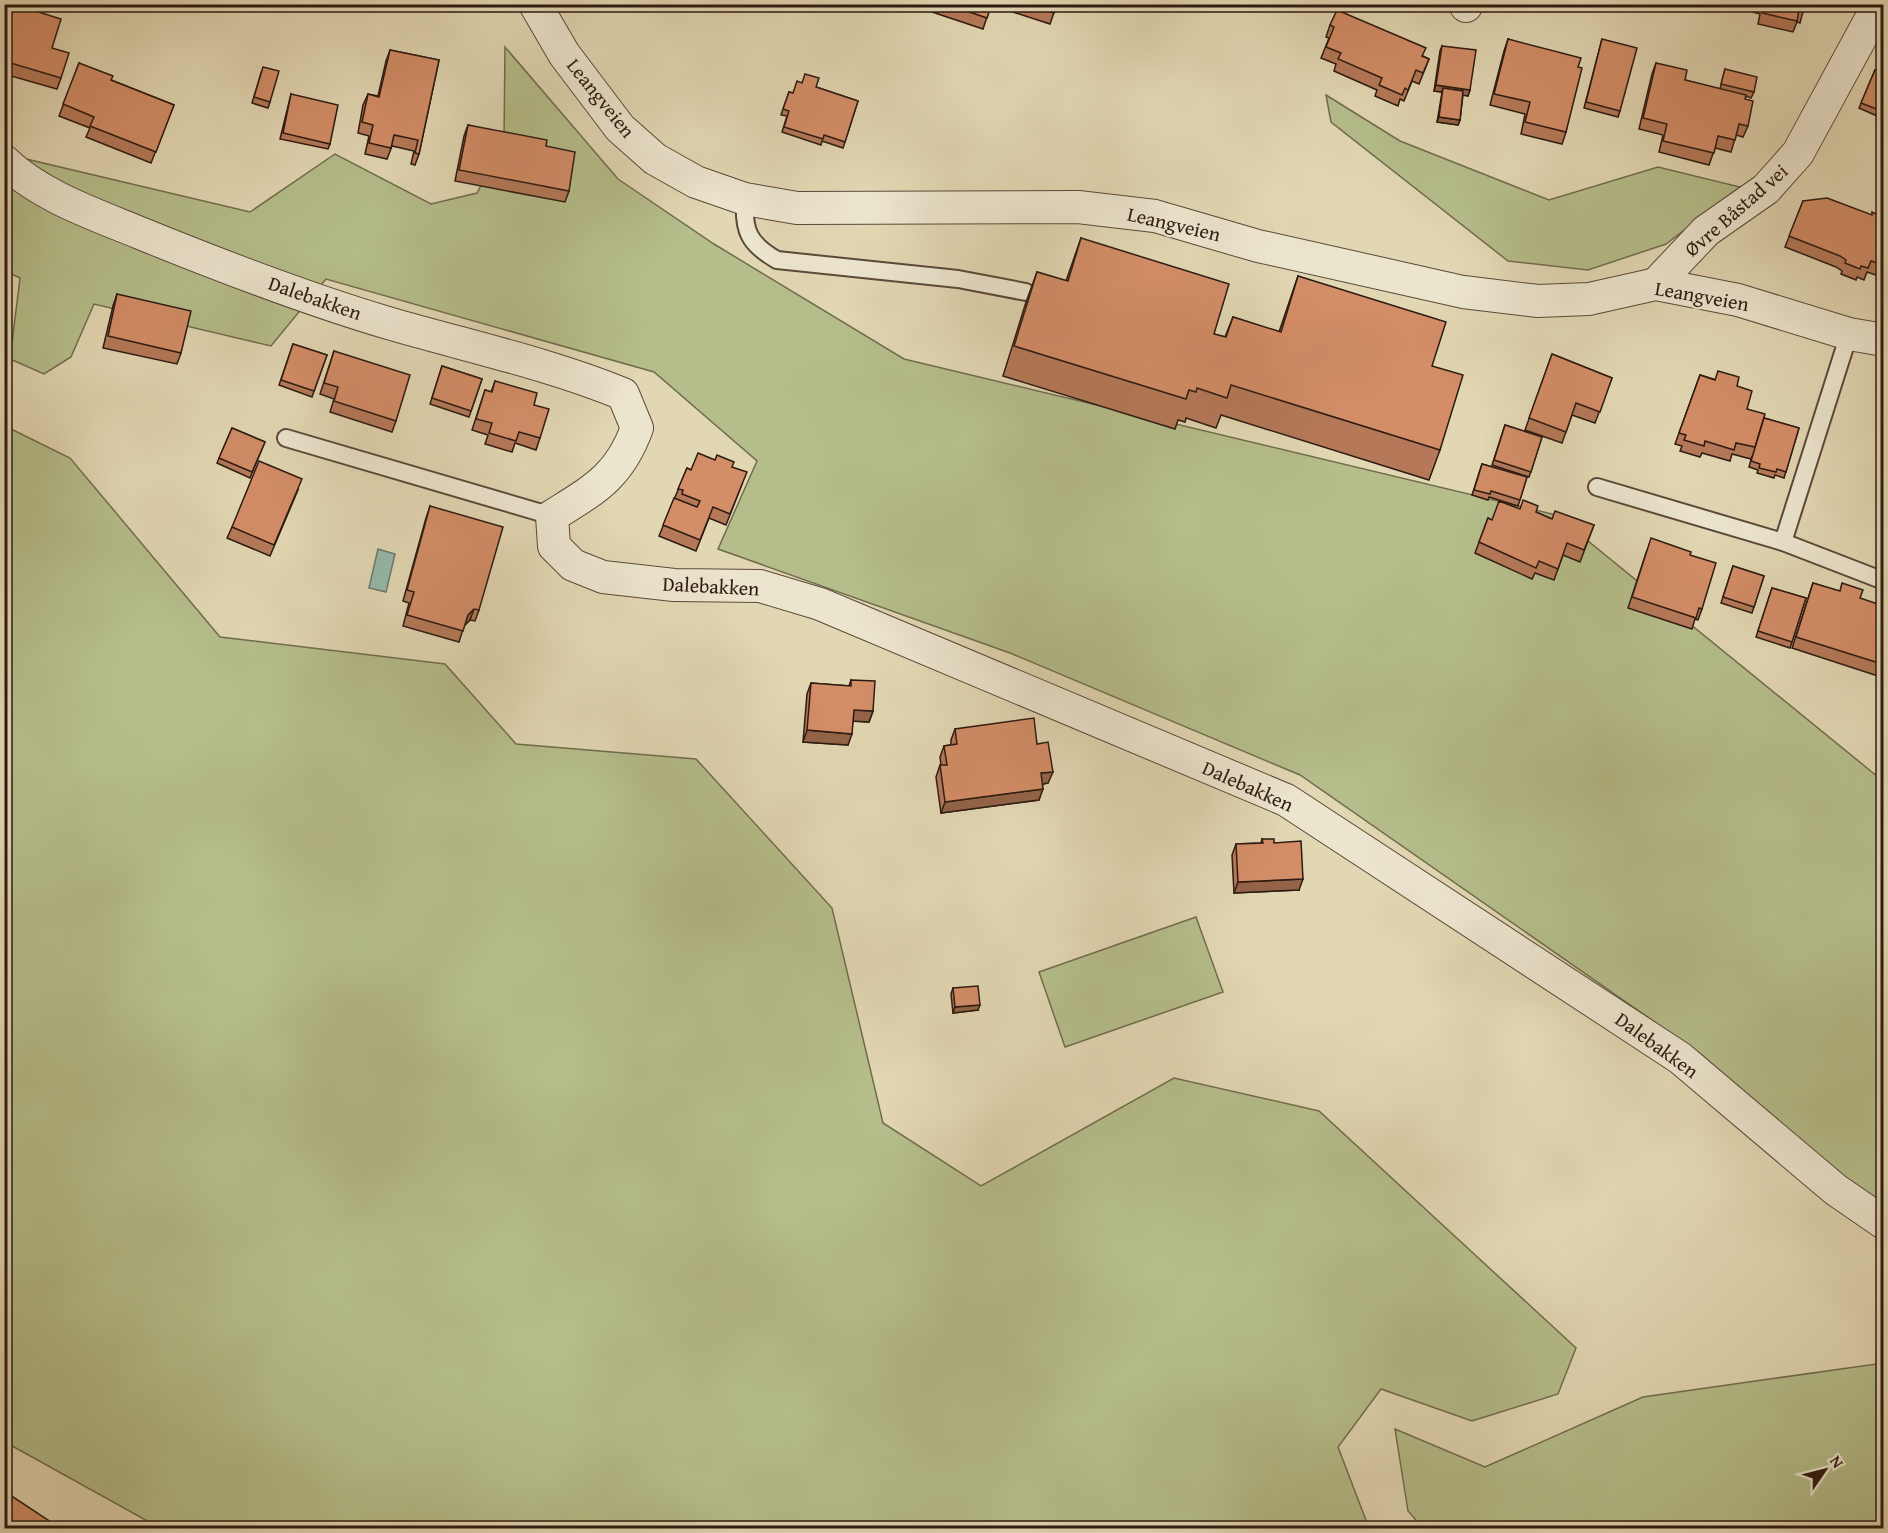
<svg xmlns="http://www.w3.org/2000/svg" width="1888" height="1533" viewBox="0 0 1888 1533" font-family="'Gentium Book Plus',serif">
<style>
.green{fill:#b5be8b;stroke:#716c4e;stroke-width:1.5}
.water{fill:#95baac;stroke:#6b7a6e;stroke-width:1.5}
.lines{fill:none;stroke-linecap:round;stroke-linejoin:round}
.service-casing{stroke:#5a493a;stroke-width:20}
.minor-casing{stroke:#5a493a;stroke-width:34}
.service{stroke:#ece5ce;stroke-width:16}
.minor{stroke:#ece5ce;stroke-width:32}
.wall{fill:#b57959;stroke:#2d1a12;stroke-width:1.5}
.shaded-wall{fill:#946348;stroke:#2d1a12;stroke-width:1.5}
.building{fill:#d38d67;stroke:#2d1a12;stroke-width:1.5}
.labels{text-anchor:middle;stroke-width:4.5;stroke-linejoin:round;paint-order:stroke}
.street-label{font-size:20px;fill:#2d1a12;stroke:#ece5ce}
</style>
<rect width="100%" height="100%" fill="#e2d7b3"/>
<filter id="stains"><feTurbulence type="fractalNoise" baseFrequency=".00333" numOctaves="4"/><feColorMatrix values="0 0 0 0 .2 0 0 0 0 .09 0 0 0 0 .02 0 0 0 .5 -.17"/></filter>
<radialGradient id="worn" r=".72"><stop offset=".6" stop-color="#630" stop-opacity="0"/><stop offset="1" stop-color="#630" stop-opacity=".3"/></radialGradient>
<g class="green">
<path d="M505,47L618,179L714,244L904,359L1556,515L1883,781V1212L1702,1055L1300,775L1010,653L718,549L757,461L654,372L326,279L271,346L94,304L71,357L44,374L10,359L20,278L5,271V154L250,212L335,154L431,204L477,193L504,141Z"/>
<path d="M1326,95L1400,141L1549,200L1658,167L1740,187L1666,244L1588,270L1508,261L1331,122Z"/>
<path d="M5,426L70,458L220,637L445,664L516,744L696,759L832,908L883,1123L981,1186L1174,1078L1319,1111L1576,1348L1558,1394L1472,1421L1381,1389L1338,1447L1369,1528H160L5,1442Z"/>
<path d="M1196,917L1223,992L1065,1047L1039,972Z"/>
<path d="M1883,1363V1528H1423L1408,1511L1395,1429L1485,1467L1643,1397Z"/>
</g>
<path class="water" d="M378,549L395,554L386,592L369,588Z"/>
<g class="lines">
<g class="service-casing">
<g id="service">
<path d="M745,199C743,231 749,244 777,260L958,279L1026,292"/>
<path d="M286,438L552,516"/>
<path d="M1597,487L1783,542L1884,581"/>
<path d="M1783,542L1849,334"/>
</g>
</g>
<g class="minor-casing">
<g id="minor">
<path d="M535,4L564,54L620,128L655,159L696,182L745,199L797,208L1078,207L1155,216L1258,246L1463,292L1538,301L1589,299L1656,284L1738,300L1849,334L1884,340"/>
<path d="M1466,6V4"/>
<path d="M4,161C40,196 94,214 140,233C221,266 304,298 388,323C467,346 547,363 623,394L637,428C619,477 595,489 552,516L554,546L573,565L603,577L674,585L760,586L820,604L1286,800L1680,1058L1836,1190L1884,1223"/>
<path d="M1656,284L1706,231L1766,189L1798,153L1879,4"/>
</g>
</g>
<use href="#service" class="service"/>
<use href="#minor" class="minor"/>
</g>
<g class="wall">
<path d="M126,4H137L136,7Z"/>
<path d="M934,4H1057L1050,24L991,5L983,29L932,12Z"/>
<path d="M1722,4H1805L1800,23L1797,22L1793,32L1758,24L1760,14Z"/>
<path d="M4,5L52,48L61,78L57,89L4,74Z"/>
<path d="M1330,25L1423,56L1429,59L1419,84L1412,81L1404,101L1400,99L1398,106L1375,96L1377,90L1334,71L1336,64L1321,58L1329,38L1326,37Z"/>
<path d="M1508,39L1578,67L1566,132L1562,144L1521,134L1525,114L1490,105L1504,51Z"/>
<path d="M1602,39L1620,111L1618,117L1584,108Z"/>
<path d="M1442,46L1470,90L1468,96L1463,95L1460,120L1458,125L1437,122L1442,92L1434,91L1440,51Z"/>
<path d="M390,50L439,60L419,154L415,165L411,164L414,151L392,146L387,159L365,154L369,136L358,133L363,105L368,94L378,96L386,61Z"/>
<path d="M79,63L111,80L174,105L151,163L86,137L90,128L59,116Z"/>
<path d="M1656,63L1685,80L1720,89L1725,69L1754,92L1751,98L1746,96L1745,99L1748,126L1743,137L1736,135L1731,152L1715,148L1709,165L1659,152L1663,135L1639,129L1652,74Z"/>
<path d="M1875,70L1884,73V119L1859,108Z"/>
<path d="M261,73L270,102L268,108L252,103Z"/>
<path d="M816,87L858,101L843,148L822,141L821,145L782,132L787,116L781,115L789,92L793,93Z"/>
<path d="M291,94L330,144L328,149L280,139Z"/>
<path d="M468,125L546,146L569,191L565,202L455,181L464,136Z"/>
<path d="M1803,201L1884,218V278L1867,272L1864,280L1857,277L1856,280L1841,274L1842,271L1836,267L1785,247Z"/>
<path d="M1081,238L1214,334L1225,337L1233,317L1279,332L1298,276L1432,366L1440,450L1429,480L1221,415L1216,428L1186,418L1185,422L1178,420L1175,429L1003,376L1026,302L1037,272L1066,281Z"/>
<path d="M117,294L181,353L177,364L103,348L113,306Z"/>
<path d="M293,344L327,355L312,397L279,385Z"/>
<path d="M334,351L396,421L392,432L330,412L334,399L320,394Z"/>
<path d="M1552,354L1612,378L1595,423L1572,415L1562,443L1525,430Z"/>
<path d="M442,366L482,379L469,417L430,404Z"/>
<path d="M1700,375L1737,386L1747,409L1764,418L1799,428L1784,478L1775,475L1774,478L1757,473L1758,470L1749,467L1752,456L1751,459L1732,454L1730,461L1702,453L1700,457L1680,451L1682,446L1675,444Z"/>
<path d="M495,381L534,405L540,438L536,450L515,443L512,452L485,444L488,435L472,430L485,390L491,392Z"/>
<path d="M1505,425L1542,437L1529,477L1492,465Z"/>
<path d="M232,428L265,442L250,478L217,463Z"/>
<path d="M1482,464L1527,477L1518,506L1489,497L1488,500L1472,495Z"/>
<path d="M732,467L742,484L726,525L709,518L696,551L659,536L687,468L691,470Z"/>
<path d="M298,490L270,556L227,538L232,527Z"/>
<path d="M430,506L479,610L475,621L470,620L464,626L459,642L403,626L409,603L403,601L426,518Z"/>
<path d="M1520,509L1536,512L1552,519L1594,525L1580,562L1563,555L1554,580L1535,573L1532,579L1475,553L1488,518L1492,520Z"/>
<path d="M1647,550L1690,555L1702,609L1698,620L1695,619L1692,629L1628,608Z"/>
<path d="M1733,566L1764,576L1752,613L1721,603Z"/>
<path d="M1813,583L1860,598L1884,659L1878,676L1792,648Z"/>
<path d="M1772,588L1806,598L1790,648L1756,637Z"/>
<path d="M851,680L873,711L869,722L853,721L848,745L803,742L807,694L811,683L849,686Z"/>
<path d="M955,729L1037,744L1048,783L1043,784L1039,800L941,813L936,777L940,765H941L940,757L944,746L951,745V740Z"/>
<path d="M1262,839L1274,843L1299,890L1234,893L1232,855L1236,844L1261,843Z"/>
<path d="M953,988L978,1010L953,1013L951,994Z"/>
</g>
<g class="shaded-wall">
<path d="M1436,85L1470,90L1468,96L1442,92L1443,88L1442,92L1434,91Z"/>
<path d="M1439,117L1460,120L1458,125L1437,122Z"/>
<path d="M474,609L470,620L464,626L468,615Z"/>
<path d="M854,710L873,711L869,722L850,721Z"/>
<path d="M807,730L852,734L848,745L803,742Z"/>
<path d="M1053,772L1048,783L1037,785L1041,773Z"/>
<path d="M1043,789L1039,800L941,813L945,802Z"/>
<path d="M1303,879L1299,890L1234,893L1238,882Z"/>
<path d="M980,1005L978,1010L953,1013L955,1007Z"/>
</g>
<g class="building">
<path d="M5,4H13L61,19L52,48L69,53L61,78L4,61V5Z"/>
<path d="M946,4H992L987,18Z"/>
<path d="M1028,4H1057L1054,13Z"/>
<path d="M1764,4H1805L1804,12L1799,10L1797,21L1762,13Z"/>
<path d="M1337,10L1426,48L1422,56L1429,59L1423,73L1416,70L1408,90L1405,88L1402,95L1379,85L1382,78L1338,59L1341,53L1326,47L1334,27L1330,25Z"/>
<path d="M1508,39L1581,58L1578,67L1582,68L1566,132L1525,122L1530,102L1494,94Z"/>
<path d="M1602,39L1637,48L1620,111L1586,102Z"/>
<path d="M1442,46L1476,50L1470,90L1436,85Z"/>
<path d="M390,50L439,60L419,154L415,153L418,140L394,135L391,148L369,143L373,125L362,122L368,94L379,97Z"/>
<path d="M79,63L113,76L111,80L174,105L156,152L90,126L94,117L63,104Z"/>
<path d="M1656,63L1687,70L1685,80L1746,95L1745,99L1753,101L1748,126L1739,124L1735,140L1718,136L1714,153L1663,141L1667,124L1643,118Z"/>
<path d="M263,67L279,71L270,102L254,97Z"/>
<path d="M1725,69L1757,77L1754,92L1721,84Z"/>
<path d="M1875,70L1884,73V112L1861,103Z"/>
<path d="M805,74L819,78L816,87L858,101L845,142L824,135L823,139L784,127L789,111L783,109L789,92L793,93L797,81L802,83Z"/>
<path d="M1443,88L1463,91L1460,120L1439,117Z"/>
<path d="M291,94L338,105L330,144L283,133Z"/>
<path d="M468,125L547,140L546,146L575,152L569,191L459,170Z"/>
<path d="M1827,198L1872,215V212L1884,218V265L1871,261L1868,268L1861,266L1860,269L1845,263L1846,260L1840,256L1789,236L1803,201Z"/>
<path d="M1081,238L1229,284L1214,334L1226,337L1233,317L1281,332L1298,276L1446,322L1432,366L1463,375L1440,450L1231,385L1227,398L1197,388L1196,392L1189,390L1186,399L1014,346L1037,272L1068,281Z"/>
<path d="M117,294L191,311L181,353L108,336Z"/>
<path d="M293,344L327,355L314,391L281,380Z"/>
<path d="M334,351L410,375L396,421L334,401L338,387L324,383Z"/>
<path d="M1552,354L1612,378L1600,412L1576,403L1566,432L1529,418Z"/>
<path d="M442,366L482,379L471,411L432,398Z"/>
<path d="M1718,371L1739,377L1737,386L1752,391L1747,409L1765,414L1755,447L1736,443L1734,450L1705,441L1704,446L1684,440L1686,435L1679,433L1700,375L1715,380Z"/>
<path d="M495,381L537,393L534,405L549,409L540,438L519,432L516,441L489,433L492,423L476,419L485,390L492,392Z"/>
<path d="M1764,418L1799,428L1786,472L1777,469L1776,472L1759,468L1760,464L1751,461Z"/>
<path d="M1505,425L1542,437L1531,472L1494,460Z"/>
<path d="M232,428L265,442L252,472L219,458Z"/>
<path d="M698,453L715,460L717,455L734,462L732,467L747,472L730,514L713,507L700,540L663,525L674,498L697,507L700,501L682,494L683,490L678,489L687,468L691,470Z"/>
<path d="M259,461L302,479L274,545L232,527Z"/>
<path d="M1482,464L1527,477L1520,500L1491,491L1490,494L1474,490Z"/>
<path d="M1523,500L1538,506L1536,512L1552,519L1555,511L1594,525L1584,550L1567,543L1558,569L1539,561L1536,568L1479,542L1488,518L1492,520L1499,501L1520,509Z"/>
<path d="M430,506L503,527L479,610L474,609L468,615L463,631L407,615L414,592L407,590Z"/>
<path d="M1651,538L1691,552L1690,555L1716,563L1702,609L1699,608L1696,618L1632,597Z"/>
<path d="M1733,566L1764,576L1754,607L1723,597Z"/>
<path d="M1813,583L1840,591L1842,583L1863,590L1860,598L1884,606V659L1882,664L1796,637Z"/>
<path d="M1772,588L1806,598L1792,642L1758,631Z"/>
<path d="M851,680L875,681L873,711L854,710L852,734L807,730L811,683L851,686Z"/>
<path d="M1034,718L1037,744L1048,742L1053,772L1041,773L1043,789L945,802L940,765H947L944,746L957,744L955,729Z"/>
<path d="M1262,839H1274V843L1301,841L1303,879L1238,882L1236,844L1263,843Z"/>
<path d="M978,986L980,1005L955,1007L953,988Z"/>
<path d="M4,1491L60,1528H4Z"/>
</g>
<g class="labels">
<g class="street-label">
<text transform="translate(601 98) rotate(51)" y="7">Leangveien</text>
<text transform="translate(1736 210) rotate(-41)" y="7">Øvre Båstad vei</text>
<text transform="translate(1174 224) rotate(13)" y="7">Leangveien</text>
<text transform="translate(1702 296) rotate(10)" y="7">Leangveien</text>
<text transform="translate(315 298) rotate(19)" y="7">Dalebakken</text>
<text transform="translate(711 586) rotate(3)" y="7">Dalebakken</text>
<text transform="translate(1248 786) rotate(24)" y="7">Dalebakken</text>
<text transform="translate(1657 1045) rotate(36)" y="7">Dalebakken</text>
</g>
</g>
<rect width="1888" height="1533" fill="none" stroke="#e2d7b3" stroke-width="24"/>
<rect x="6" y="6" width="1876" height="1521" fill="none" stroke="#2d1a12" stroke-width="3"/>
<rect x="12" y="12" width="1864" height="1509" fill="none" stroke="#2d1a12" stroke-width="1.5"/>
<g transform="translate(1825 1470) rotate(55)" stroke="#ece5ce" stroke-width="4.5" paint-order="stroke">
<path d="M0-4.5L10 22L0 15L-10 22Z" fill="#2d1a12"/>
<text y="-9" font-size="16" font-weight="bold" text-anchor="middle" fill="#2d1a12">N</text>
</g>
<rect width="100%" height="100%" filter="url(#stains)"/>
<rect width="100%" height="100%" fill="url(#worn)"/>
</svg>
